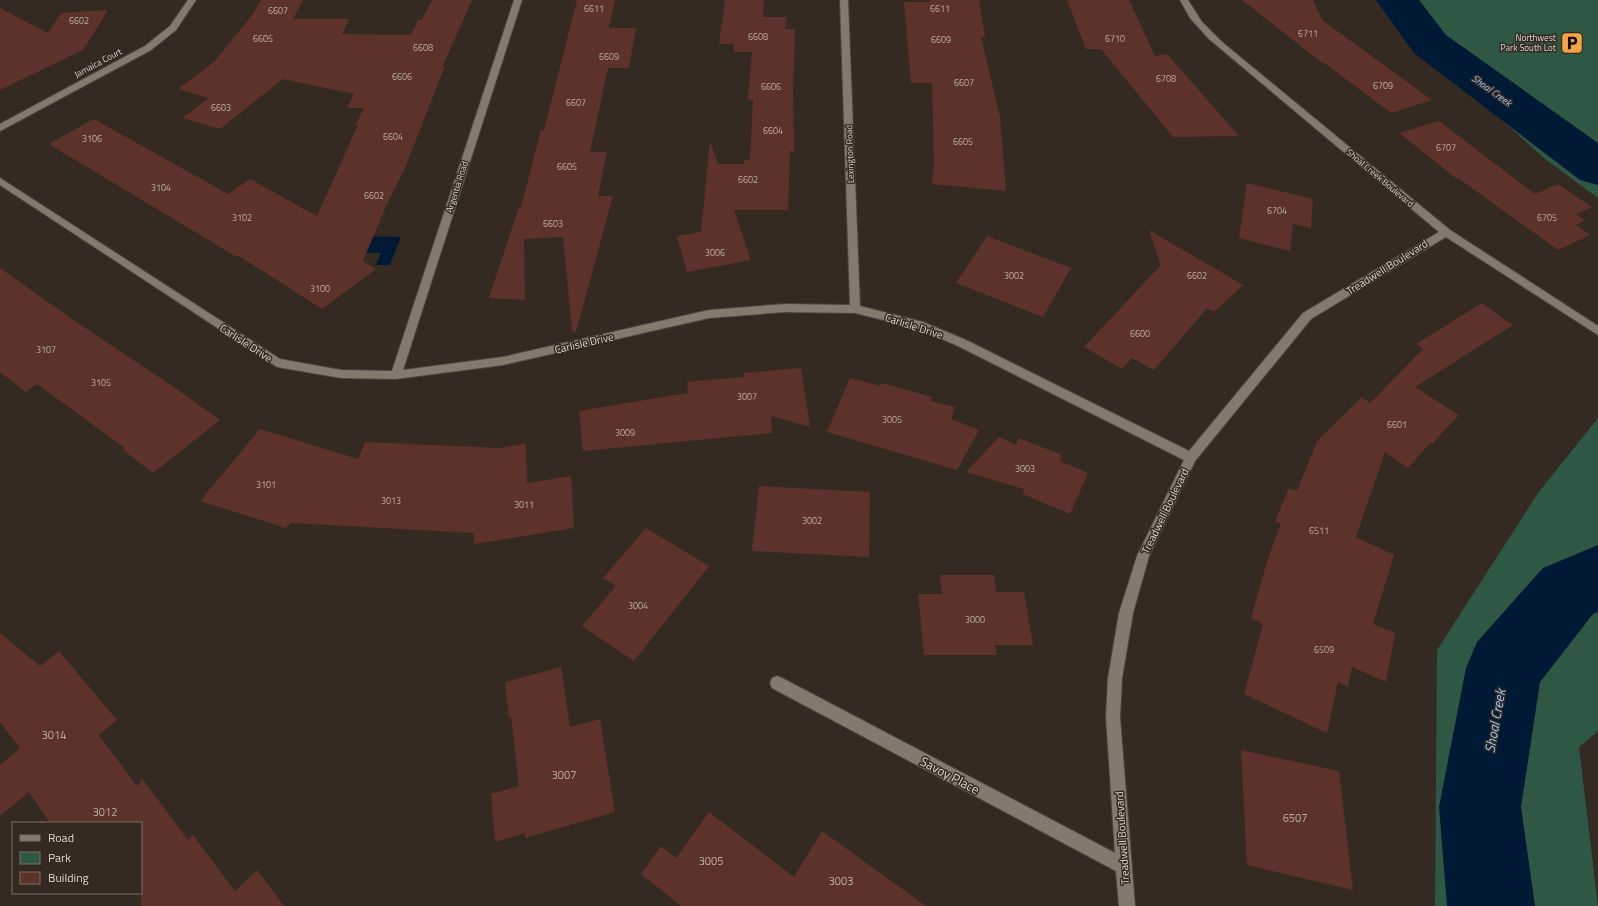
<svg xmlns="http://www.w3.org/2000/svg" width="1598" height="906" viewBox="0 0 1598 906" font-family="'Titillium Web',sans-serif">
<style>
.green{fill:#2e5744}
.water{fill:#001934}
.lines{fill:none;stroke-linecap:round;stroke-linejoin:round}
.river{fill:#001934;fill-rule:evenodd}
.building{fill:#5d322a}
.minor-casing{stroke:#4e463d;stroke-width:2}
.minor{fill:#85796e;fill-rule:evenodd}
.labels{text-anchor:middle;stroke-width:3;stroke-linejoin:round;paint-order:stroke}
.number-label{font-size:9px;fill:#bdada6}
.far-poi-label{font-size:9px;fill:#ddd6d0;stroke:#342a21;text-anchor:end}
.far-street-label{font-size:9px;fill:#ddd6d0;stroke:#342a21}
.far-water-label{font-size:10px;font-style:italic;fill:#96c7fe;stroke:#342a21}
.street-label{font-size:11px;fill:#ddd6d0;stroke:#342a21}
.near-number-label{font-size:11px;fill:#bdada6}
.near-street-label{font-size:13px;fill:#ddd6d0;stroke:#342a21}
.near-water-label{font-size:14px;font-style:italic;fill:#96c7fe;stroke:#342a21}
</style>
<rect width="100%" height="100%" fill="#342a21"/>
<g class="green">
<path d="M1390,0H1598V198L1545,159L1411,38Z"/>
<path d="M1598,418V731L1579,747L1598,906H1435L1437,650L1538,493Z"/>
</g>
<path class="water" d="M354,236L401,237L390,265H376L381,253H351Z"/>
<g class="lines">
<g class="river">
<path d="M1376,0H1419L1446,35L1598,143V185L1580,180L1414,53Z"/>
<path d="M1598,545V612L1593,614L1540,682L1521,807L1535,906H1447L1439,807L1466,668L1477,642L1543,568Z"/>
</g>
</g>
<g class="building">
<path d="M261,0H303L293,19H349L342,34L411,35L418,20H422L432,0H472L443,65L445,66L405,168L387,204L363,261L376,269L322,309L239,256L237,257L49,144L94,119L228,194L250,179L317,216L358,125H355L364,108H347L354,94L283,79L220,129L182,118L209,98L178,89L214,62L252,15Z"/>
<path d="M577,0H615L609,28H636L629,68H608L590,152H607L598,196H613L576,332L572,331L563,237L524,239L525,300L489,298L519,207H521L541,130H544Z"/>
<path d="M725,0H764L763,17H787L785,29H795L793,92L794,151H790L788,210H734L751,260L687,272L677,236L701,232L710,141L718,164H744V160H750L753,100L748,99L752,52H734V44H719Z"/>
<path d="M930,0H979L985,38L981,37L1000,117L1006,191L932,184L934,163L932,83H911L904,2H930Z"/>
<path d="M1067,0H1129L1155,56L1167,54L1239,136L1173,137L1101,49H1086Z"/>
<path d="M1242,0H1313L1322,20L1432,100L1391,113L1323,62H1321Z"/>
<path d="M0,8L48,33L61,13L108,10L83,50L0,90Z"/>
<path d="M1439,121L1535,194L1558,184L1592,207L1576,214L1585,221L1576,225L1590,235L1558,250L1458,178L1457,179L1399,133Z"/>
<path d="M1247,183L1313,199L1311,228L1293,224L1290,251L1239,238Z"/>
<path d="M1149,230L1243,285L1214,312L1207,308L1154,370L1132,358L1122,369L1084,347L1161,265Z"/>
<path d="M987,236L1071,268L1043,317L956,283Z"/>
<path d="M0,268L69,317L178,390L220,420L153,473L123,450L125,448L37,384L26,392L0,372Z"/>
<path d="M1482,303L1513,325L1415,387L1459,415L1432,444L1430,443L1408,468L1385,452L1356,537L1394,555L1373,624L1395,633L1386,682L1352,667L1348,687L1338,682L1327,733L1244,694L1263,624L1251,618L1268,558L1281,524L1275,521L1289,488L1297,491L1317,441L1362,397L1370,403L1423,349L1416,344Z"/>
<path d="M801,368L810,427L771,416L772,433L583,451L579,411L688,393L687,382L744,377L743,373Z"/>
<path d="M850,378L880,386L882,383L932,397L930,401L955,407L951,419L979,430L957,470L827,432Z"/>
<path d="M260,429L358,459L365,442L498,448L526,444L527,483L571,476L574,528L474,544V533L291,523L286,528L200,501Z"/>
<path d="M999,437L1016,445L1019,438L1062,455L1060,461L1088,473L1070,514L1023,494L1024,489L966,472Z"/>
<path d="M759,486L870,492L869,557L752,551Z"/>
<path d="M646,528L709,566L634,661L582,626L616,586L603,578Z"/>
<path d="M940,575H994L996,592H1024L1033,645H995L997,655H924L918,594H942Z"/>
<path d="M0,633L40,666L59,651L117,720L99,735L137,786L141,782V777L188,840L193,835L235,891L257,870L284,906H141V823H50L29,792L0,816V765L20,748L0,722Z"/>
<path d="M561,667L570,727L600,719L615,812L525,838V833L495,842L491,794L519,786L511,717L509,718L505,682Z"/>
<path d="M1241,750L1339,771L1353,890L1247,865Z"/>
<path d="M709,812L794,877L822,831L926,906H681L641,874L661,846L676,858Z"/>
</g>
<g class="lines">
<g class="minor-casing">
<g id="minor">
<path d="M188,0H196L176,30L151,50L0,131V124L145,46L170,26Z"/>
<path d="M514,0H522L403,370L503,357L709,310L785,304L850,305L840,0H848L860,306L923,322L966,340L1189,451L1303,313L1439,232L1209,39L1190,18L1180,0H1188L1202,22L1222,42L1450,230L1598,326V335L1446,237L1311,319L1195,461L1149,556L1133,613L1122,678L1120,717L1135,906H1119L1116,871L772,688L770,683L772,678L777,676L782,678L1115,853L1106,717L1108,678L1119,613L1137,556L1184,460L958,346L916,328L855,313L785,312L709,318L503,365L396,379L341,378L277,367L0,185V178L280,359L341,370L392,371Z"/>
</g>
</g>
<use href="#minor" class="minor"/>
</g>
<defs>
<g id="parking-square" transform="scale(1.15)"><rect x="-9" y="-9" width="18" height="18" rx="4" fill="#f5a345" stroke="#342a21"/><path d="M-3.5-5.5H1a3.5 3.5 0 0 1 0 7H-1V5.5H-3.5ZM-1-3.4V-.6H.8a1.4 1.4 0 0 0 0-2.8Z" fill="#111"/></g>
</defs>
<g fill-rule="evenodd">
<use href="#parking-square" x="1572" y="43"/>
</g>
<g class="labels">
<g class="number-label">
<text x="594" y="12">6611</text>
<text x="940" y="12">6611</text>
<text x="278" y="14">6607</text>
<text x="79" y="24">6602</text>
<text x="1308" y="37">6711</text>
<text x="758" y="40">6608</text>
<text x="263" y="42">6605</text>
<text x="1115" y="42">6710</text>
<text x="941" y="43">6609</text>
<text x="423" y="51">6608</text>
<text x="609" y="60">6609</text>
<text x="402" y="80">6606</text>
<text x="1166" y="82">6708</text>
<text x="964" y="86">6607</text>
<text x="1383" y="89">6709</text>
<text x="771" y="90">6606</text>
<text x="576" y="106">6607</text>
<text x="221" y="111">6603</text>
<text x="773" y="134">6604</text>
<text x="393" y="140">6604</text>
<text x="92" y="142">3106</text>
<text x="963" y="145">6605</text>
<text x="1446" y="151">6707</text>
<text x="567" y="170">6605</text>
<text x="748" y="183">6602</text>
<text x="161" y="191">3104</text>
<text x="374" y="199">6602</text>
<text x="1277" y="214">6704</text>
<text x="242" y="221">3102</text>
<text x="1547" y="221">6705</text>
<text x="553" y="227">6603</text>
<text x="715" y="256">3006</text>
<text x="1014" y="279">3002</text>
<text x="1197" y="279">6602</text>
<text x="320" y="292">3100</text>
<text x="1140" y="337">6600</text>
<text x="46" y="353">3107</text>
<text x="101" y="386">3105</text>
<text x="747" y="400">3007</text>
<text x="892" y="423">3005</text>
<text x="1397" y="428">6601</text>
<text x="625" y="436">3009</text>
<text x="1025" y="472">3003</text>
<text x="266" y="488">3101</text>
<text x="391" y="504">3013</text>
<text x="524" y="508">3011</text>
<text x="812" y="524">3002</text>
<text x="1319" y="534">6511</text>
<text x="638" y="609">3004</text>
<text x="975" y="623">3000</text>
<text x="1324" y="653">6509</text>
</g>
<g class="far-poi-label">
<text x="1556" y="41">Northwest<tspan x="1556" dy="10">Park South Lot</tspan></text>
</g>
<g class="far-street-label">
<text transform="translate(98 63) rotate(-28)" y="3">Jamaica Court</text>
<text transform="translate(850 154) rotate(-92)" y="3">Lexington Road</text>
<text transform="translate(1380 178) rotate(40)" y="3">Shoal Creek Boulevard</text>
<text transform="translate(457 187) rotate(-72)" y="3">Argentia Road</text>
</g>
<g class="far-water-label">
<text transform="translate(1492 90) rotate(36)" y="4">Shoal Creek</text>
</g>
<g class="street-label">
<text transform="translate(1387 267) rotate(-32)" y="4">Treadwell Boulevard</text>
<text transform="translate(914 326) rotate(18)" y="4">Carlisle Drive</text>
<text transform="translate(246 343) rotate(33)" y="4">Carlisle Drive</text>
<text transform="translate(584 343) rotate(-13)" y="4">Carlisle Drive</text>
<text transform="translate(1165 511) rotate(-64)" y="4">Treadwell Boulevard</text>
<text transform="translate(1122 838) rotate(-94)" y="4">Treadwell Boulevard</text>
</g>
<g class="near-number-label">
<text x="54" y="739">3014</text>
<text x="564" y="779">3007</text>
<text x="105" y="816">3012</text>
<text x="1295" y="822">6507</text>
<text x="711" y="865">3005</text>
<text x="841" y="885">3003</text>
</g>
<g class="near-street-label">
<text transform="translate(950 775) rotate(28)" y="5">Savoy Place</text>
</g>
<g class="near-water-label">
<text transform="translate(1495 721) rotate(-80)" y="5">Shoal Creek</text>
</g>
</g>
<rect x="12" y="822" width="130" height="72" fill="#342a21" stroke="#786f67"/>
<rect x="20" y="835" width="20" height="6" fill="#85796e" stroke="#786f67"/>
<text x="48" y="842" font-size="12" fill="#ddd6d0">Road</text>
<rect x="20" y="852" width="20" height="12" fill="#2e5744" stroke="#786f67"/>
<text x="48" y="862" font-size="12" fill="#ddd6d0">Park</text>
<rect x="20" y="872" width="20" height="12" fill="#5d322a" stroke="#786f67"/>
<text x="48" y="882" font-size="12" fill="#ddd6d0">Building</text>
</svg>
